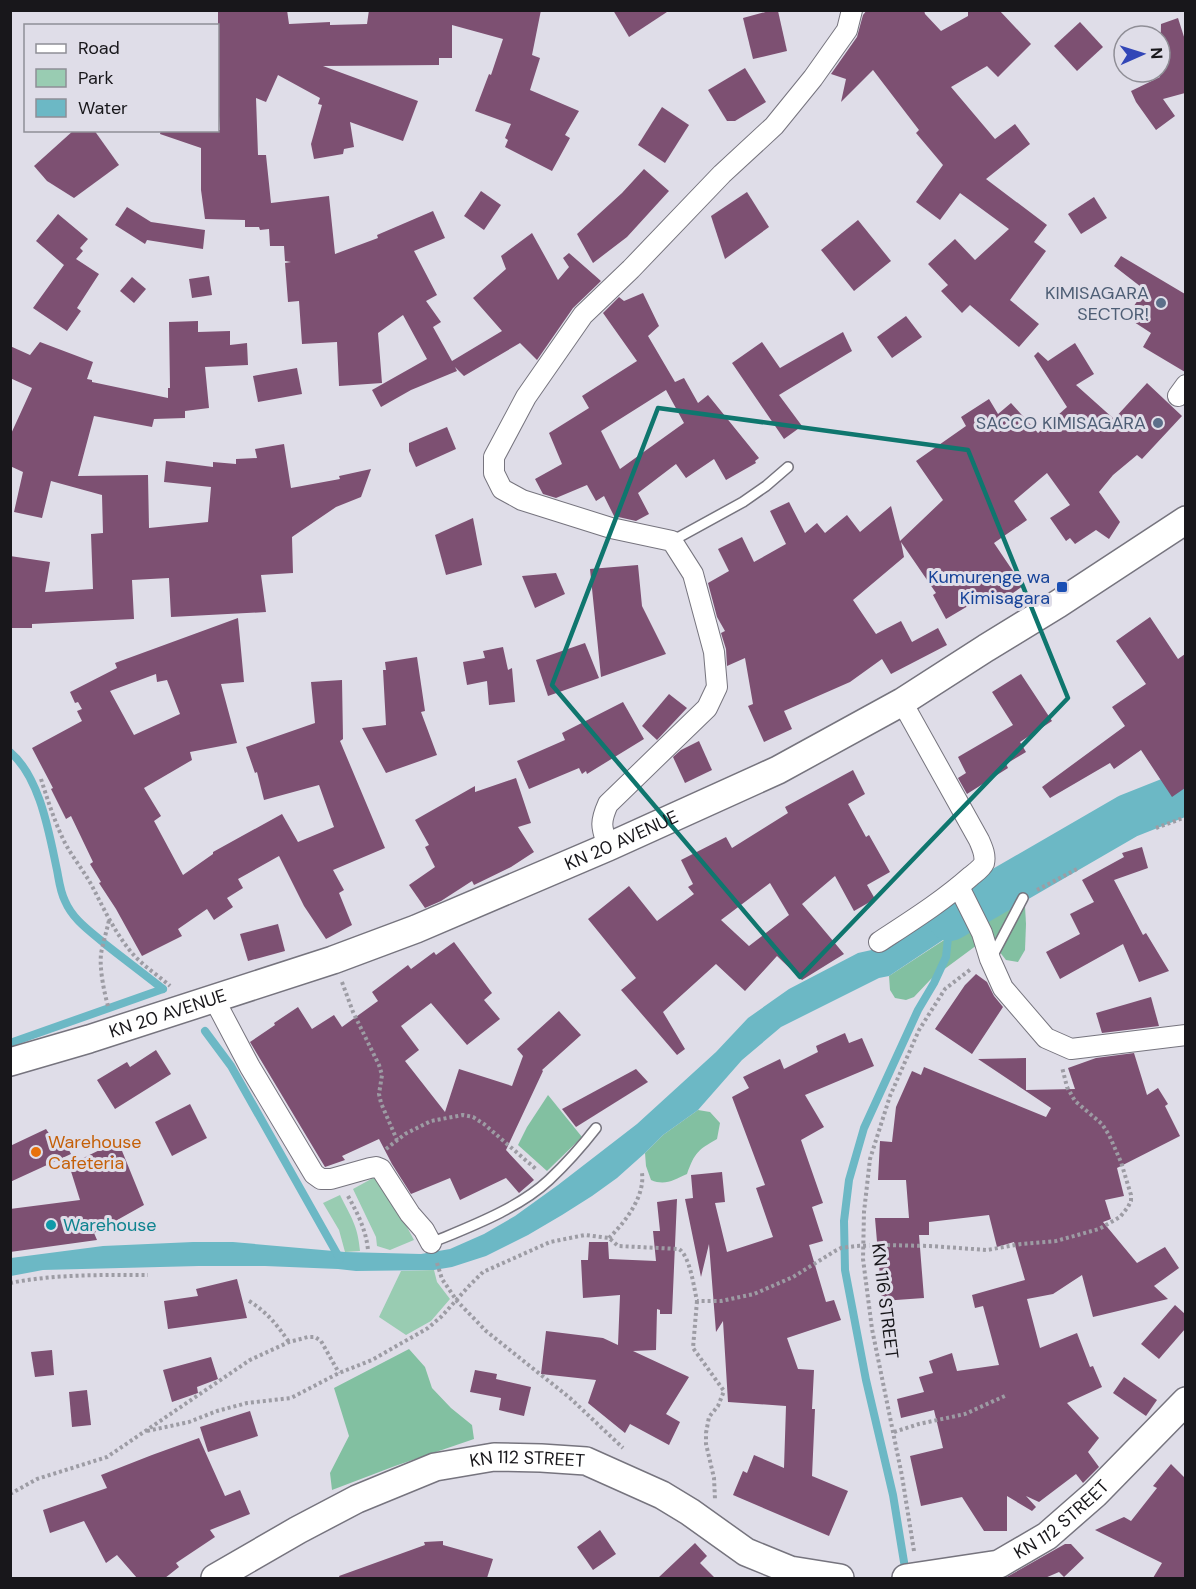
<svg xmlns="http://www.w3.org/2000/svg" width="1196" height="1589" viewBox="0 0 1196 1589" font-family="'DM Sans',sans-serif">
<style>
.green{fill:#99ccb2}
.forest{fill:#82c0a1}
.water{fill:#6cb8c5}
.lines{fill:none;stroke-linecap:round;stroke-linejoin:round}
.stream{stroke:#6cb8c5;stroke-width:8}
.river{stroke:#6cb8c5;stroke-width:44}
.building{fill:#7d5072;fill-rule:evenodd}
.lane-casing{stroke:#76747e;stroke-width:12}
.street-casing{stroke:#76747e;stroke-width:22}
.secondary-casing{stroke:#76747e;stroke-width:30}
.path{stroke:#9d9ca4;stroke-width:4;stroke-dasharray:3 3;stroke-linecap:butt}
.lane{stroke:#fff;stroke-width:9}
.street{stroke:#fff;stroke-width:20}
.secondary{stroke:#fff;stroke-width:27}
.marked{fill:none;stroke:#0f766e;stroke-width:4.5;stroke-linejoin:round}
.service-dot{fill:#5c6f8a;stroke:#dfdde8;stroke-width:2}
.transit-dot{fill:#1a4fb4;stroke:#dfdde8;stroke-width:2}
.food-dot{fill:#e8710a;stroke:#dfdde8;stroke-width:2}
.culture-dot{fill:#0f9aa8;stroke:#dfdde8;stroke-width:2}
.labels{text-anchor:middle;stroke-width:6;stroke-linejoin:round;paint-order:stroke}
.service-label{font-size:18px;fill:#4e5e75;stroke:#dfdde8;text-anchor:end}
.transit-label{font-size:18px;fill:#164399;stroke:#dfdde8;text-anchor:end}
.street-label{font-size:18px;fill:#18171b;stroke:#dfdde8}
.food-label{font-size:18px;fill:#c56008;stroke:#dfdde8;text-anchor:start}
.culture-label{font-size:18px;fill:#0d838f;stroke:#dfdde8;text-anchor:start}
</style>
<rect width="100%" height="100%" fill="#dfdde8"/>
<g class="green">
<path d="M373,1178L381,1179L414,1240L390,1250L377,1246L376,1237L353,1189Z"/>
<path d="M340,1195C351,1217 358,1226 360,1251L345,1252L339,1230L323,1203Z"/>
<path d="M434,1270L437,1282L450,1299L431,1321L406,1335L379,1317L401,1271Z"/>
</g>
<g class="forest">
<path d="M1018,895L1025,906L1026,924L1025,950L1018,962L1006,960L991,941L982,918C993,905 1000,897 1018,895Z"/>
<path d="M964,927H969L976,935L977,945L931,979L914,997L906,1000L895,998L890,990L889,976Z"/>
<path d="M548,1095L582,1137L547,1171L518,1145L527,1127Z"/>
<path d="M698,1110L710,1112L720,1123L717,1139C698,1150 695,1152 687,1174C674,1180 665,1186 651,1180L646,1166L645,1153L663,1135Z"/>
<path d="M409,1349L425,1367L432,1388L451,1408L472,1425L474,1439L395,1466L332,1490L330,1473L349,1436L334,1388Z"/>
</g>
<path class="water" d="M944,910L950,919L949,936L889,976L879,978L781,1027L742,1060L698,1110L663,1135L645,1153L617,1178L592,1196L562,1215L528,1235L486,1256L452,1267L434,1270L356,1271L338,1269L265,1266H199L43,1270L11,1276V1258L103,1246L193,1242H233L345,1252L421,1254L450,1249L484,1234L515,1216L558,1185L637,1124L716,1052L748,1018L789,989L858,953L876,949L908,932Z"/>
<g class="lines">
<g class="stream">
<path d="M10,752C40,777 49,833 57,870C59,880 60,891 65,901C73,920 90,931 105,944C124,959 144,974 163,989"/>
<path d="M205,1031L231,1066L340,1259"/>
<path d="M10,1043L163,989"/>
<path d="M904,1562L893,1495L866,1380L845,1270L844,1221L849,1180L864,1128L918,1010L934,983L946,957L950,919"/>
</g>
<path class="river" d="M950,919L1128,816L1186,793"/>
</g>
<g class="building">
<path d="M218,10H287L289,24L330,22V25L367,24L369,10H541L532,55L540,58L530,90L579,111L565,135L570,138L552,171L505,147L508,140L505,138L511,124L475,111L489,74L491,75L503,39L452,25V58H439V65L323,66L418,101L403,141L350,122L354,147L344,149L343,154L314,159L311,144L322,105L318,104L320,98L278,75L266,102L256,98L258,155H266L271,203L329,196L335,254L378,238L377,235L433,211L445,238L414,251L437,295L426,301L441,322L433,327L452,361L502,331L473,298L506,269L501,256L532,233L558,280L569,267L563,258L569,253L601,281L573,308L537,360L520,343L464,376L455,367L457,371L411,390L381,407L372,390L427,359L403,315L378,333L382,383L339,386L337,342L302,344L299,301L288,302L285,263L291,262L285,261L284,246H270L269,229L260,230L259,227H245V220L205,219L201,190V148L160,134L161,130H220L218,101Z"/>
<path d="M613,10H670L629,37Z"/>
<path d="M867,10H924L925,14L941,31L968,16V10H999L1031,44L998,77L987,66L951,87L995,139L1015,124L1030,144L986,179L1047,225L1034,242L1046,251L1010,300L1039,324L1019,347L970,305L962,313L941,291L948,285L928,264L955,239L975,260L1009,229L960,193L940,220L916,202L943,165L916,133L919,130L873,70L841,102L846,79L831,74L857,37L863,15Z"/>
<path d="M769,11H778L787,51L753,59L743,18Z"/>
<path d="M1178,18L1185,40V93L1163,99L1175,116L1156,130L1136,102L1131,91L1160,77L1161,24Z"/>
<path d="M1080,22L1103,47L1077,71L1054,46Z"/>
<path d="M745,68L766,102L735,121H727L708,90Z"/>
<path d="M662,107L689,125L665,163L638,145Z"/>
<path d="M74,130H94L119,165L74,198L47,181L34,166Z"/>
<path d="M644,169L669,191L627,237L593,263L577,234L622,193Z"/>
<path d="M481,191L501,205L484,230L464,216Z"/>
<path d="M747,192L769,227L725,259L711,216Z"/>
<path d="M1094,197L1107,218L1081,234L1068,214Z"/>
<path d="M127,207L151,222L205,230L203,249L147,240L145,244L115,225Z"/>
<path d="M58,214L88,239L80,248L83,251L76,259L99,274L77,308L81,311L67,331L33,308L64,265L36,241Z"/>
<path d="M858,220L891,261L854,291L821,250Z"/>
<path d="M1121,256L1185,294V372L1143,347L1151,333L1134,322L1129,313L1145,290L1114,266Z"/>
<path d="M209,276L212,295L192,298L189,279Z"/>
<path d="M132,277L146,289L134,303L120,291Z"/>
<path d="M643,293L659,326L648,336L675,382L684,378L698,403L708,395L759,458L755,461L756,463L726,480L714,459L686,478L676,464L638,493L649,514L636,521L614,516L604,496L596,501L587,485L556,498L543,494L535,479L562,464L549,433L589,408L582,396L637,361L603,313L619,297L624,301ZM666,390L684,423L620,469L601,431Z"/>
<path d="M906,316L922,337L892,358L877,337Z"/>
<path d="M198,321V332L230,331V345L247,343L248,365L205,367L209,408L185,411V418L154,419L152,427L94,416L78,476L148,475L149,528L208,522L211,487L164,482L166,461L213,467V462L236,464V459L257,458L255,449L284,444L291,488L340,479L339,476L371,469L361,497L336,507L292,537L293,573L261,575L266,612L171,617L169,578L132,580L134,619L32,624V628H10V556L50,562L45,592L93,589L91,534L103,533L102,495L51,481L42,518L14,512L23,472L10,466V436L32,388L10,378V346L30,355L40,342L93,362L87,379L92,380V382L168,398V388H170L169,322Z"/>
<path d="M843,332L852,351L779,395L802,426L784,439L732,363L762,342L780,368Z"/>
<path d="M1075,343L1094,374L1076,385L1114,419L1147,383L1182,416L1142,459L1137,455L1113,475L1099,492L1120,522L1109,539L1096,530L1075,544L1070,538L1066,541L1050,518L1070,505L1047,473L1014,501L1027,520L994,543L1023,586L997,604L990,593L946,619L933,595L936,593L901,542L904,557L853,600L876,634L901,621L912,642L938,628L947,645L891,674L882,659L850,682L784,711L792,729L764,742L748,706L753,704L745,658L727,666L726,649L721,633L725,631L717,617L708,583L729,571L718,549L742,537L754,562L786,544L770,511L789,502L805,533L817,523L825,533L847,515L860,532L891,506L900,541L943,500L916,461L966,426L961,417L989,399L998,414L1011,403L1038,433L1067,407L1034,356L1038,352L1048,361Z"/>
<path d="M297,368L302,394L258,402L253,376Z"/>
<path d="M447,427L456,449L416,467L409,451V443Z"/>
<path d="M473,518L482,565L446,575L435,535Z"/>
<path d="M638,565L642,606L666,654L601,677L590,569Z"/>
<path d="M556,573L565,594L535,608L522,576Z"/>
<path d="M1150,617L1178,659L1185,654V788L1172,797L1141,750L1114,769L1110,763L1050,798L1042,787L1125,726L1112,707L1146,684L1116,641Z"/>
<path d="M238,618L244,682L221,684L237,743L190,752L192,760L144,788L161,816L154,821L183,875L213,854V852L282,814L298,842L334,827L319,785L264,800L257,772L255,773L246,747L315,723L311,682L342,680L343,739L340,741L385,848L333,870L344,890L339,893L352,925L326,939L304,906L279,856L238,879L243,888L227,898L233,907L214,920L207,909L178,929L182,936L142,956L116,909L99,883L101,882L90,864L93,862L71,816L66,819L51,789L53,788L32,748L82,721L77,711L82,709L78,702L75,703L70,692L117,668L115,663ZM156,674L157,682L167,680L180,714L134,735L110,691Z"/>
<path d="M585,643L599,678L548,696L536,660Z"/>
<path d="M503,647L508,670L512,668L515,702L489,705L487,681L467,685L463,662L485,658L483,651Z"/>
<path d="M417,657L425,711L421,712L437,755L386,773L362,728L386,725L383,670H386L385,662Z"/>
<path d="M1021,674L1052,721L1020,742L1026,752L1006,764L1008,768L967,794L958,778L966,773L958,757L1013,725L992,692Z"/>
<path d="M669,694L687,708L657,740L642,726Z"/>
<path d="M623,702L644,739L587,774L586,771L582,774L579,768L529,789L517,761L565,740L562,733Z"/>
<path d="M699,741L712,770L685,783L673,757L681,750Z"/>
<path d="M853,770L865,794L848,804L866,837L869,835L890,872L867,885L875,899L854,911L835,876L802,904L844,954L802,980L777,956L745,991L716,964L663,1012L685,1049L677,1055L621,990L636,978L588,919L629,886L657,921L694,894L688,887L693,884L681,860L726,837L732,848L788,813L785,807ZM770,883L789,915L749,946L721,920Z"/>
<path d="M516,778L531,823L518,827L534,852L511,867L474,885L472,881L441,901L425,908L409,885L435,867L425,847L429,845L415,820L475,786V792Z"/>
<path d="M1142,847L1148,868L1114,880L1143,935L1146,933L1169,971L1139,982L1123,944L1060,979L1046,952L1080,934L1070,914L1094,902L1082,880L1124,857L1122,853Z"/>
<path d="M278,924L285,951L248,961L240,934Z"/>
<path d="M454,942L492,993L484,1000L500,1019L467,1045L431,1003L401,1026L419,1050L405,1061L445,1112L459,1069L512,1086L523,1056L517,1049L559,1011L581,1035L542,1070L543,1071L506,1150L534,1180L519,1193L506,1178L460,1200L450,1178L411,1194L392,1164L379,1139L342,1156L345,1160L325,1167L250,1042L275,1025L274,1023L298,1007L312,1029L334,1015L342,1027L378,1001L372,992L408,965L411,969L434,952L436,955Z"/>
<path d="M976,974L987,982L994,996L1003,1007L972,1054L935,1029L965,985Z"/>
<path d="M1151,997L1159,1026L1102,1033L1096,1013Z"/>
<path d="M845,1033L849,1043L862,1038L874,1066L805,1095L824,1127L801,1140L823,1203L812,1207L823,1241L809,1245L826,1302L834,1300L841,1320L787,1338L798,1369L814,1370L812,1409H815L812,1476L848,1491L829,1536L733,1495L743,1471L747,1473L754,1455L784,1468L786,1406L728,1402L723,1321L716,1332L709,1244L701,1277L685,1199L693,1198L691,1175L722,1172L725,1202L715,1203L727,1252L773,1237L756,1188L765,1185L732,1097L749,1088L743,1077L780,1059L784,1069L818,1052L816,1046Z"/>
<path d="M156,1050L171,1074L115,1109L97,1080L127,1062L130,1067Z"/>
<path d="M1134,1053L1147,1095L1158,1088L1168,1104L1165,1106L1180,1136L1117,1168L1124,1196L1105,1200L1111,1219L1103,1222L1137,1263L1165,1247L1179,1268L1154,1286L1168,1299L1093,1317L1082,1275L1053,1294L1027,1299L1040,1348L1077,1333L1090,1367L1093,1366L1102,1387L1067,1403L1099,1438L1088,1452L1099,1467L1083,1483L1076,1474L1039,1502L1026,1496L1036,1507L1032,1511L1007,1496V1531H984L962,1497L921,1506L910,1456L943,1448L934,1410L901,1418L897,1399L924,1392L919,1377L933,1373L929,1361L952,1353L957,1371L999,1365L983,1306L975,1308L972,1295L1025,1280L1014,1242L997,1247L989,1215L929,1222V1235H919L924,1298L882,1301L875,1218H909L906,1180H878L880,1141L892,1142L896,1107L912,1071L921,1075L924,1067L1046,1117L1051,1108L978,1059L1026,1058V1090L1075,1089L1068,1068L1096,1058Z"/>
<path d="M636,1069L648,1082L576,1127L562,1109Z"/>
<path d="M190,1104L207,1138L172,1156L155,1122Z"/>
<path d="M46,1129L52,1138L61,1135L71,1154L10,1182V1146Z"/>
<path d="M118,1141L144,1205L94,1233L97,1240L10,1252V1209L80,1200L69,1165Z"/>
<path d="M677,1199L672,1314H660V1310L657,1309L656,1350L633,1351L689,1377L666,1414L680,1422L669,1445L630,1424L625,1433L588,1403L596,1380L541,1374L546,1331L603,1338L618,1345L620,1295L583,1298L581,1260H588L589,1242H608L609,1259L656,1261L653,1231H660L657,1202Z"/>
<path d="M237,1279L247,1318L168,1329L164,1301L198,1296L196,1289Z"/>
<path d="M1175,1305L1185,1314V1329L1159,1359L1141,1344Z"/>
<path d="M52,1350L54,1375L35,1377L31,1352Z"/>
<path d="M211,1357L218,1379L197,1387L198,1393L172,1402L163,1370Z"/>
<path d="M475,1370L497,1374L496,1379L531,1387L524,1416L499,1410L501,1398L470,1392Z"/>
<path d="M1124,1377L1157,1400L1146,1416L1113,1393Z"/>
<path d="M87,1390L91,1425L72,1427L69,1392Z"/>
<path d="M250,1411L258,1436L208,1452L200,1427Z"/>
<path d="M199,1438L225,1496L240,1490L250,1514L210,1530L215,1537L176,1563L179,1567L165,1578H137L117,1555L106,1563L84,1521L50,1533L43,1510L107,1488L101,1475L152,1455Z"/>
<path d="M1171,1464L1185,1478V1578H1153L1162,1563L1095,1530L1124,1517L1131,1521L1157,1488L1153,1486Z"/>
<path d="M600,1530L616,1554L593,1570L577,1547Z"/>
<path d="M443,1541V1545L493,1559L487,1578H340L339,1576L425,1545L424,1542Z"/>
<path d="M695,1543L707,1556L700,1563L715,1578H658Z"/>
<path d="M1065,1544H1071L1084,1558L1064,1577L1059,1572L1045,1578H1005Z"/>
</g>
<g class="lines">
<g class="lane-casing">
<g id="lane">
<path d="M672,541L743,502L766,486L788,467"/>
<path d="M992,957L1023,898"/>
<path d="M431,1243C469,1227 518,1209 549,1180C566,1164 582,1146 596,1128"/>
</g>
</g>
<g class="street-casing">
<g id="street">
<path d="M1178,396L1186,385"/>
<path d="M608,847C602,828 599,824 608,804L707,708L717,687L714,652L693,574L672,541L611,528L522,500L502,489L494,473V457L526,397L583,315L631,269L722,174L774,126L813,78L847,30L852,10"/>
<path d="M959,887L982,933L990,959L1003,988L1046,1038L1071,1049L1186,1035"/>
<path d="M879,942C911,921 943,901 971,876C976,872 982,868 984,863C986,855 982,847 979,840L902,702"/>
<path d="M214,999L250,1067L314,1174L321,1179H331L370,1168L376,1167L381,1169L410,1214L424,1230L431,1243"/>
</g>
</g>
<g class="secondary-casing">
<g id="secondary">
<path id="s1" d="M10,1062L89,1039L333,960L416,929L608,847L778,770L902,702L986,648L1058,604L1186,520"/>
<path id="s2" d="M215,1578L298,1530L357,1499L435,1467L494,1457L541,1458L586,1461L662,1495L690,1512L746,1552L790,1570L840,1578"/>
<path id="s3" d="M906,1578L999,1564L1047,1536L1095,1494L1186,1401"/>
</g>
</g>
<g class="path">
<path d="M41,779C48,801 55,823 65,843C73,858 84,871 92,886C104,909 115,933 132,953C143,966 158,975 170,986"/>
<path d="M1156,828L1186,817"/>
<path d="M1037,890L1077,869"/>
<path d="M342,982L353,1012L379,1065L382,1075L379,1094L381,1103L397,1140"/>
<path d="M108,1006C104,992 98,963 102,949C104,939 107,930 109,920"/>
<path d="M386,1149L405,1134L431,1121L463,1115L473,1117L484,1124L537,1170"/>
<path d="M348,1196C358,1214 366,1230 368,1250"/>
<path d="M609,1238C625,1222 645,1197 642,1173"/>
<path d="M437,1263L442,1279L457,1301L486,1331L570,1398L623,1448"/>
<path d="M10,1283C56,1274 102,1275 148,1275"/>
<path d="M249,1301C267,1312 277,1325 289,1342"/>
<path d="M697,1301L693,1348L724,1391L718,1406L709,1417L706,1433V1444L714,1478L715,1499"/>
<path d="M147,1431L189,1422L217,1411L247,1403L291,1398L339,1373L372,1360L428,1328L442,1316L468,1287L483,1272L550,1242L585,1235L609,1238L618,1246L679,1249C690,1256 694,1288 697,1301H721L754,1294L793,1277L835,1251L841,1248L856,1246L883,1245L930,1246L987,1250L1021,1244L1056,1241L1099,1229L1120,1217L1128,1207L1131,1201V1195L1121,1162L1109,1135L1102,1124L1075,1101L1067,1087L1062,1067"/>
<path d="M894,1432L919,1424L965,1414L1007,1395"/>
<path d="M10,1494L37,1479L107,1457L250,1360L289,1342L308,1337H315L321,1341L339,1373"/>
<path d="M914,1551L902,1476L872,1329L863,1259L864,1212L870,1159L890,1096L919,1030L945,989L971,969"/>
</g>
<use href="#lane" class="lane"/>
<use href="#street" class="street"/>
<use href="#secondary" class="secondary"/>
</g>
<path class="marked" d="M658,408L968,450L1068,698L800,977L552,685Z"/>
<g class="service-dot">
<circle cx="1161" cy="303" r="6"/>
<circle cx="1158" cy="423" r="6"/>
</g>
<rect class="transit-dot" x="1056" y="581" width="12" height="12" rx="3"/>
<circle class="food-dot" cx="36" cy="1152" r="6"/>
<circle class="culture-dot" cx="51" cy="1225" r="6"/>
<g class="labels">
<g class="service-label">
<text x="1149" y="299">KIMISAGARA<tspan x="1149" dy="21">SECTOR!</tspan></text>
<text x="1146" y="429">SACCO KIMISAGARA</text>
</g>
<g class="transit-label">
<text x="1050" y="583">Kumurenge wa<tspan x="1050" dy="21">Kimisagara</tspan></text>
</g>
<g class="street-label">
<text dy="6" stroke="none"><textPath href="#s1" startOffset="651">KN 20 AVENUE</textPath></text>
<text dy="6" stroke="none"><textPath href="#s1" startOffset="165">KN 20 AVENUE</textPath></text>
<text transform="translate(885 1301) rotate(83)" y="6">KN 116 STREET</text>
<text dy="6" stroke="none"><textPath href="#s2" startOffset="340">KN 112 STREET</textPath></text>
<text dy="6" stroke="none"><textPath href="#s3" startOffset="171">KN 112 STREET</textPath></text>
</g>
<g class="food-label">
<text x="48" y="1148">Warehouse<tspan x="48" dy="21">Cafeteria</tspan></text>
</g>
<g class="culture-label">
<text x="63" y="1231">Warehouse</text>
</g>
</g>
<rect width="1196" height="1589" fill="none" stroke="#18171b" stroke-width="24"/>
<rect x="24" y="24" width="195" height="108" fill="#dfdde8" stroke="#8f8e96" stroke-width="1.5"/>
<rect x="36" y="44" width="30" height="9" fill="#ffffff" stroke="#8f8e96" stroke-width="1.5"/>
<text x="78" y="54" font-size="18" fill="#18171b">Road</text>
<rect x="36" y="69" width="30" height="18" fill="#99ccb2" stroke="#8f8e96" stroke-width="1.5"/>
<text x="78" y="84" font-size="18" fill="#18171b">Park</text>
<rect x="36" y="99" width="30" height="18" fill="#6cb8c5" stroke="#8f8e96" stroke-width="1.5"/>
<text x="78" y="114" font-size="18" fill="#18171b">Water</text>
<g transform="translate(1142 54) rotate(87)"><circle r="28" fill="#dfdde8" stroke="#8f8e96" stroke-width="1.5"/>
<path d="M0-4.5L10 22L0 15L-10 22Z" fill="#3246b7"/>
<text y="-9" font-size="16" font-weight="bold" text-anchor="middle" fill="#18171b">N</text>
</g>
</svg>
